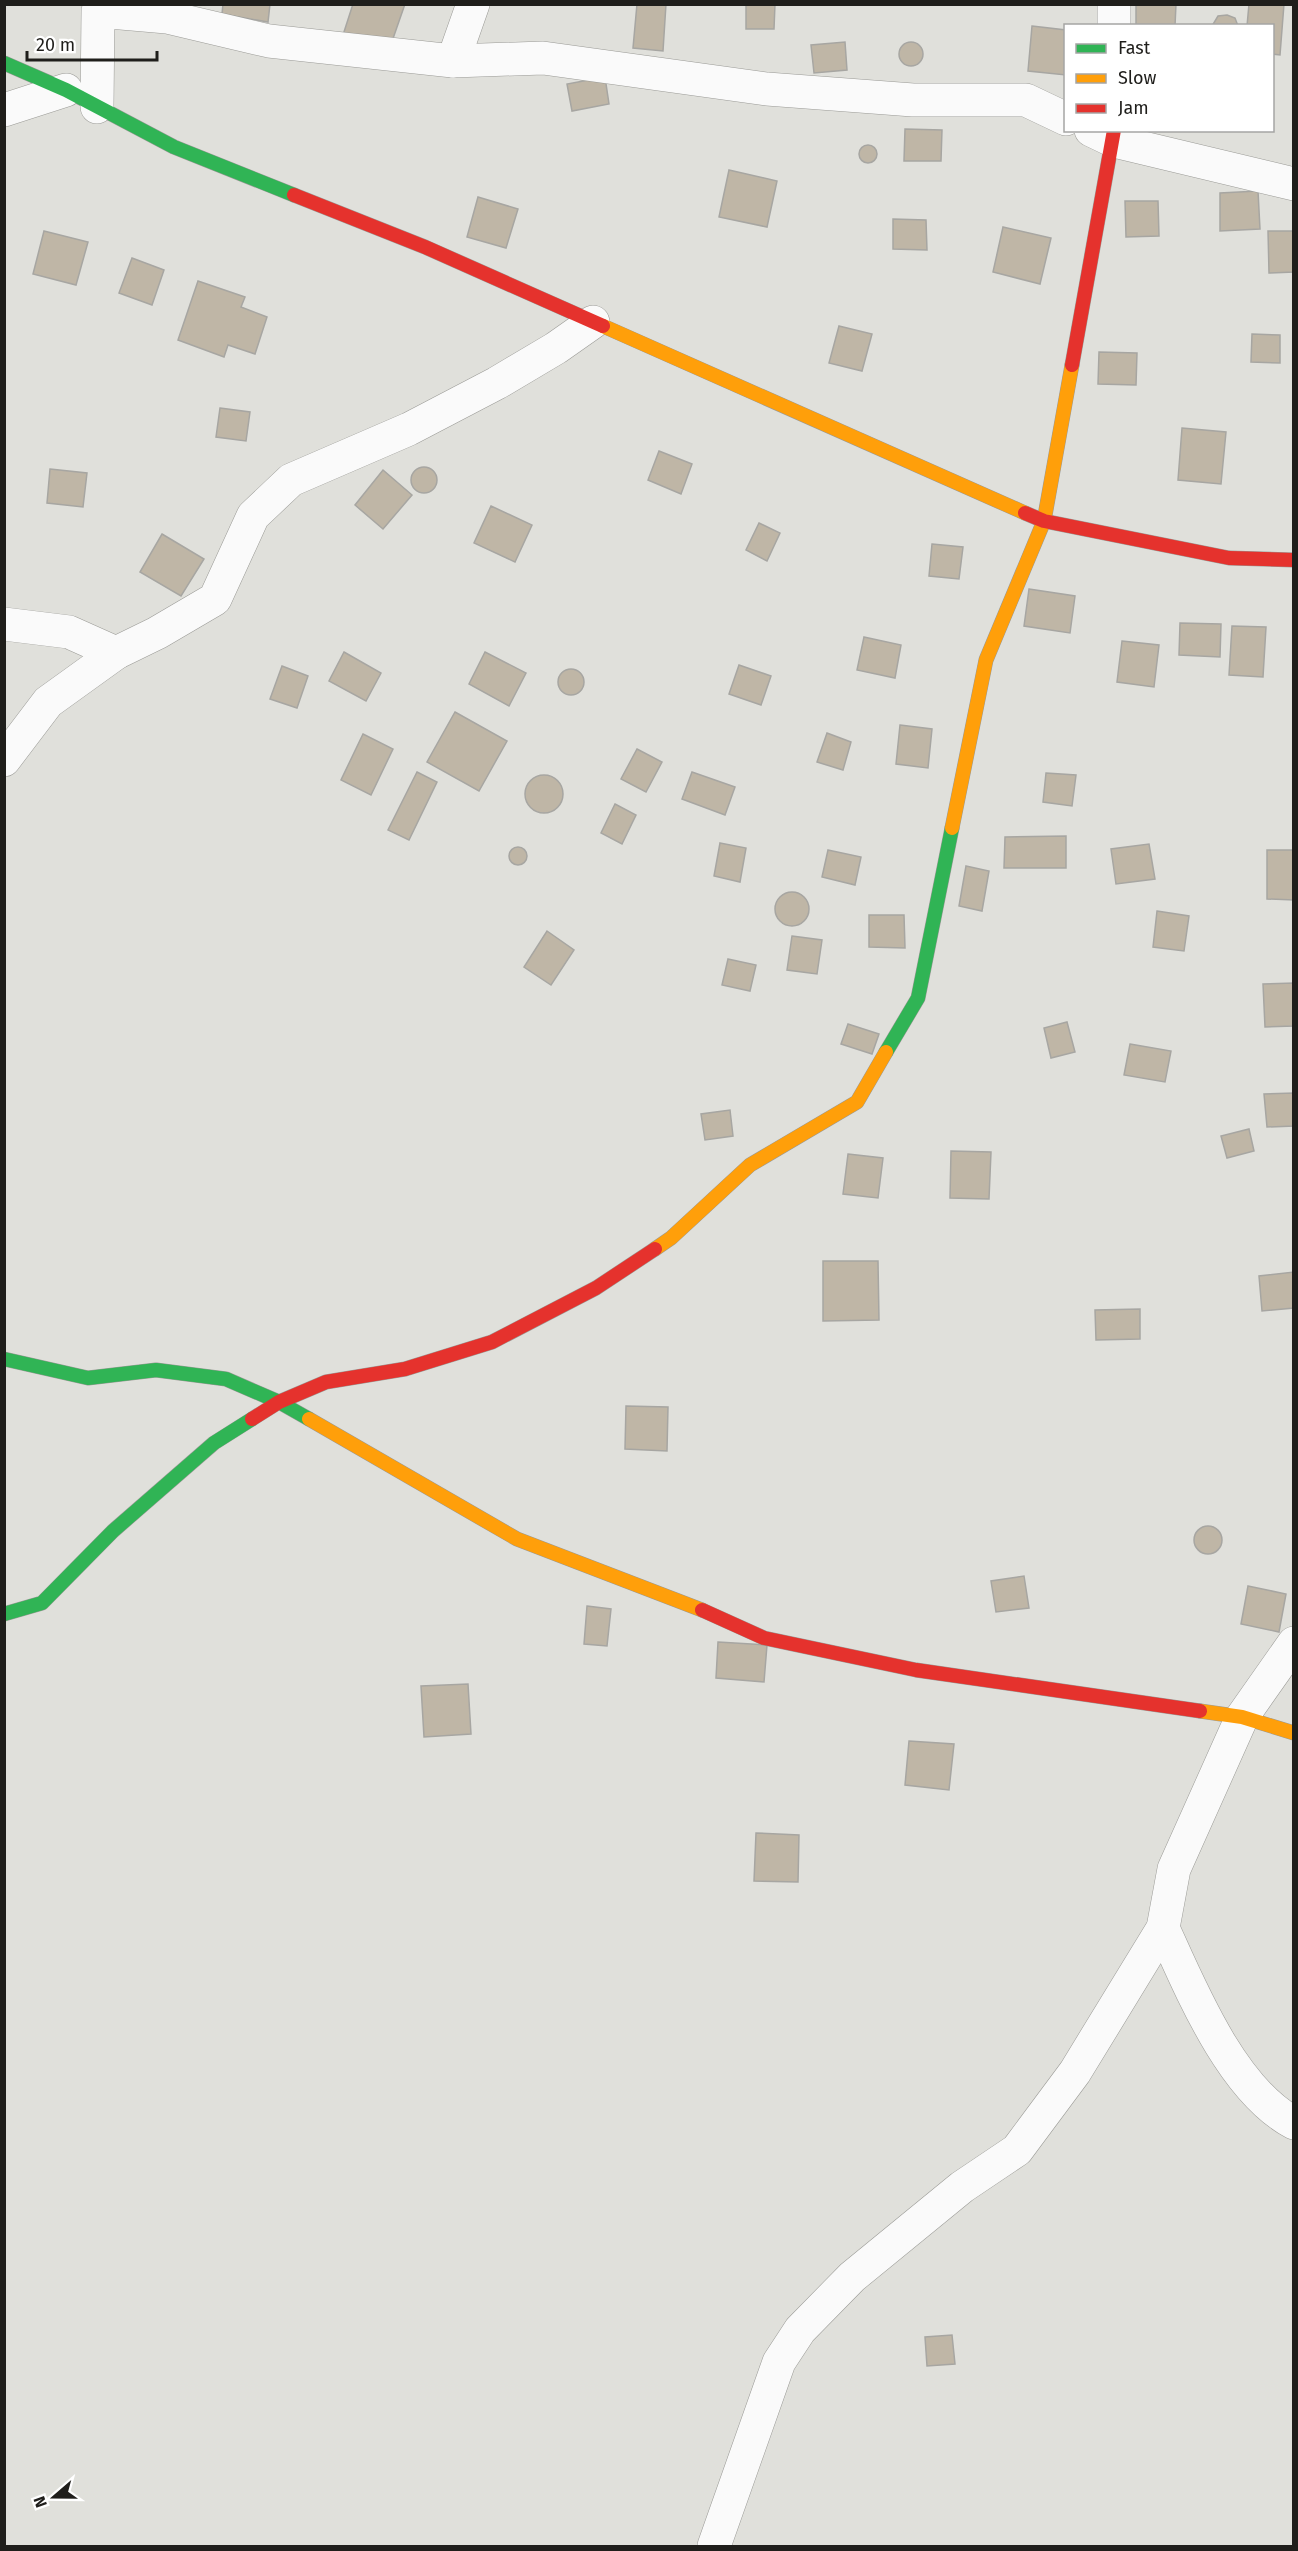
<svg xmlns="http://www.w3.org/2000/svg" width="1298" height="2551" viewBox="0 0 1298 2551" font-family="'Fira Sans',sans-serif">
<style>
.building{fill:#bfb6a6;stroke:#a7a6a2;stroke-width:1.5}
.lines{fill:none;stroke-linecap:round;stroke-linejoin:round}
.street-casing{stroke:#9a9a96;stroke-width:34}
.fast-casing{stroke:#9a9a96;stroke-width:15}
.slow-casing{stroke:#9a9a96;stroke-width:15}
.jam-casing{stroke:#9a9a96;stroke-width:15}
.street{stroke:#fafafa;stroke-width:33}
.fast{stroke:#30b455;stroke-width:14}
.slow{stroke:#ff9f0a;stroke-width:14}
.jam{stroke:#e5322d;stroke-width:14}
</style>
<rect width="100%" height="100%" fill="#e0e0db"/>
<g class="building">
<path d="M223,4H270L268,22L222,14Z"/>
<path d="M353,4H405L389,50L343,35Z"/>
<path d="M637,4H666L663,51L633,48Z"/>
<path d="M746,4H775L774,29H746Z"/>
<path d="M1136,4H1176L1175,26H1136Z"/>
<path d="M1249,4H1284L1280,55L1272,54V26H1247Z"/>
<path d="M1227,15L1235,18L1238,26H1212L1218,16Z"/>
<path d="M1032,26L1066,30V75L1028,71Z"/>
<circle cx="911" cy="54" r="12"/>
<path d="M845,42L847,70L814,73L811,45Z"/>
<path d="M605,77L609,104L572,111L567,84Z"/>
<path d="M905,129L942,130L941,161H904Z"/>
<circle cx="868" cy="154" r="9"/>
<path d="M729,170L777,181L767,227L719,217Z"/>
<path d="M1258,191L1260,229L1220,231V193Z"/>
<path d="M478,197L518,209L506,248L467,237Z"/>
<path d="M1125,201H1158L1159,236L1126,237Z"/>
<path d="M893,219L926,220L927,250L893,249Z"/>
<path d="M1003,227L1051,238L1040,284L993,272Z"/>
<path d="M44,231L88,242L76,285L33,274Z"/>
<path d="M1268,231H1294V272L1269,273Z"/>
<path d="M132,258L164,270L152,305L119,293Z"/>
<path d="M198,281L245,297L241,307L267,317L255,354L228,345L224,357L178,340Z"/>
<path d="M839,326L872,334L862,371L829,363Z"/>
<path d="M1252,334L1280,335V363L1251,362Z"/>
<path d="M1099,352L1137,353L1136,385L1098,384Z"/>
<path d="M220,408L250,412L246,441L216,437Z"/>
<path d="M1182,428L1226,432L1221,484L1178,480Z"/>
<path d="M659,451L692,464L681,494L648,480Z"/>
<circle cx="424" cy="480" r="13"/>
<path d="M50,469L87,473L83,507L47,503Z"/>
<path d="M383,470L412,495L383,529L355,505Z"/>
<path d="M491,506L532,525L515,562L474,543Z"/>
<path d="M759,523L780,533L767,561L746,550Z"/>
<path d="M162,534L204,559L181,596L140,572Z"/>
<path d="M932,544L963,547L959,579L929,576Z"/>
<path d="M1029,589L1075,596L1070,633L1024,626Z"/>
<path d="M1180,623L1221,624L1220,657L1179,655Z"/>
<path d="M1232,626L1266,627L1263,677L1229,675Z"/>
<path d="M864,637L901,645L895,678L857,670Z"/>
<path d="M1122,641L1159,645L1154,687L1117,682Z"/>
<path d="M344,652L381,673L366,701L329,681Z"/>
<path d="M485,652L526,673L509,706L469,684Z"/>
<path d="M739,665L771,676L761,705L729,694Z"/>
<path d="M282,666L308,676L297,708L270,699Z"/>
<circle cx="571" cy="682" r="13"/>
<path d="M455,712L507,741L479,791L427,762Z"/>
<path d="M900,725L932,729L928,768L896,764Z"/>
<path d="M827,733L851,742L843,770L817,762Z"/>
<path d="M363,734L393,749L371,795L341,780Z"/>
<path d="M637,749L662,762L646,792L621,779Z"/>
<path d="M417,772L437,782L409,840L388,830Z"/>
<path d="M692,772L735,787L725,815L682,799Z"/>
<path d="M1046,773L1076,775L1072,806L1043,802Z"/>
<circle cx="544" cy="794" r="19"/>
<path d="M615,804L636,815L622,844L601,833Z"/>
<path d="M1066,836V868H1004L1005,837Z"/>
<path d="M720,843L746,848L740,882L714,876Z"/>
<path d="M1149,844L1155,879L1116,884L1111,849Z"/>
<circle cx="518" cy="856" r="9"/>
<path d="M828,850L861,857L855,885L822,877Z"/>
<path d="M1267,850H1294V900L1267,899Z"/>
<path d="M966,866L989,871L982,911L959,906Z"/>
<circle cx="792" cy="909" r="17"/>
<path d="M1157,911L1189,916L1184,951L1153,947Z"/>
<path d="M869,915H904L905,948L869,947Z"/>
<path d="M547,931L574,950L551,985L524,967Z"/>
<path d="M792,936L822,940L817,974L787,970Z"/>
<path d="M728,959L756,965L750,991L722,985Z"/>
<path d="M1294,983V1026L1265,1027L1263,984Z"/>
<path d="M1067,1022L1075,1052L1051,1058L1044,1028Z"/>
<path d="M848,1024L879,1034L872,1054L841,1044Z"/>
<path d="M1130,1044L1171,1051L1165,1082L1124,1075Z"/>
<path d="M1294,1093V1126L1267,1127L1264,1094Z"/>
<path d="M730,1110L733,1136L705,1140L701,1114Z"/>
<path d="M1249,1129L1254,1151L1227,1158L1221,1136Z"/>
<path d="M951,1151L991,1152L989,1199L950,1198Z"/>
<path d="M848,1154L883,1158L878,1198L843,1194Z"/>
<path d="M823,1261H878L879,1320L823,1321Z"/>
<path d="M1294,1272V1308L1262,1311L1259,1276Z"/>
<path d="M1140,1309V1339L1096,1340L1095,1310Z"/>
<path d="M626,1406L668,1407L667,1451L625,1449Z"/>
<circle cx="1208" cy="1540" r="14"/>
<path d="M1024,1576L1029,1608L996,1612L991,1581Z"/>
<path d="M1248,1586L1286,1594L1279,1632L1241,1624Z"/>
<path d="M587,1606L611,1609L607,1646L584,1644Z"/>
<path d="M718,1642L767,1645L764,1682L716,1678Z"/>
<path d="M468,1684L471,1734L424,1737L421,1686Z"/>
<path d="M909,1741L954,1744L949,1790L905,1785Z"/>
<path d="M756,1833L799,1835L798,1882L754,1881Z"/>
<path d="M952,2335L955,2364L927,2366L925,2337Z"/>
</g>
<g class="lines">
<g class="street-casing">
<g id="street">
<path d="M1114,4V26"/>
<path d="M453,61L473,4"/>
<path d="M97,107L98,11L167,17L269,41L453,61L543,58L767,89L913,100H1026L1066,119"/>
<path d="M4,110L66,90"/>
<path d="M1091,130L1114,141L1294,184"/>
<path d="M4,624L69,632L116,653L157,633L215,599L253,516L291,480L409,429L497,383L556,348L593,322"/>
<path d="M4,760L48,702L116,653"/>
<path d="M1163,1928C1191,1990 1232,2090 1294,2123"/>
<path d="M714,2546L779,2362L800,2330L852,2277L962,2187L1017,2150L1075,2072L1163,1928L1174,1869L1242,1717L1294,1643"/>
</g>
</g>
<g class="fast-casing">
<g id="fast">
<path d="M4,63L66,90L174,147L294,195"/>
<path d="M886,1052L918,998L952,828"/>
<path d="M4,1359L88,1378L156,1370L226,1379L279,1402L309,1419"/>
<path d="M4,1614L42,1603L113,1531L214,1443L252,1419"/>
</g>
</g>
<g class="slow-casing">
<g id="slow">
<path d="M603,326L1025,513"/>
<path d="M952,828L986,660L1044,521L1072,365"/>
<path d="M655,1249L671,1238L750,1165L857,1102L886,1052"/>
<path d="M309,1419L517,1539L702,1610"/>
<path d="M1200,1711L1242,1717L1294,1733"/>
</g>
</g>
<g class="jam-casing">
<g id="jam">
<path d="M294,195L425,247L603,326"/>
<path d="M1072,365L1114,130"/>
<path d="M1025,513L1044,521L1229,558L1294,560"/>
<path d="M252,1419L279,1402L326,1382L405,1369L492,1342L596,1288L655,1249"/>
<path d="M702,1610L764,1638L916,1670L1200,1711"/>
</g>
</g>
<use href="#street" class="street"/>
<use href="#fast" class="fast"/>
<use href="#slow" class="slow"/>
<use href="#jam" class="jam"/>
</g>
<rect width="1298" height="2551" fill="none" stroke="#1f1e1b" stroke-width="12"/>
<rect x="1064" y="24" width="210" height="108" fill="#ffffff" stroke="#a5a5a4" stroke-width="1.5"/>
<rect x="1076" y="44" width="30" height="9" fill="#30b455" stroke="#a5a5a4" stroke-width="1.5"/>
<text x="1118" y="54" font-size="18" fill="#1f1e1b">Fast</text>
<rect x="1076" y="74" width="30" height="9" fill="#ff9f0a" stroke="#a5a5a4" stroke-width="1.5"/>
<text x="1118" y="84" font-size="18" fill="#1f1e1b">Slow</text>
<rect x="1076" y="104" width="30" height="9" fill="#e5322d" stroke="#a5a5a4" stroke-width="1.5"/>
<text x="1118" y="114" font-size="18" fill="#1f1e1b">Jam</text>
<g transform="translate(54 2497) rotate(250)" stroke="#ffffff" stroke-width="4.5" paint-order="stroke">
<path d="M0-4.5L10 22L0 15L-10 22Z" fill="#1f1e1b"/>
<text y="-9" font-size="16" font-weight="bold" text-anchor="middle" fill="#1f1e1b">N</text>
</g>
<path d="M27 51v9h130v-9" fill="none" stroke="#1f1e1b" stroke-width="3"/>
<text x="36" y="51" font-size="18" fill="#1f1e1b" stroke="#ffffff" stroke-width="4.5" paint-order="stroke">20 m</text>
</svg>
